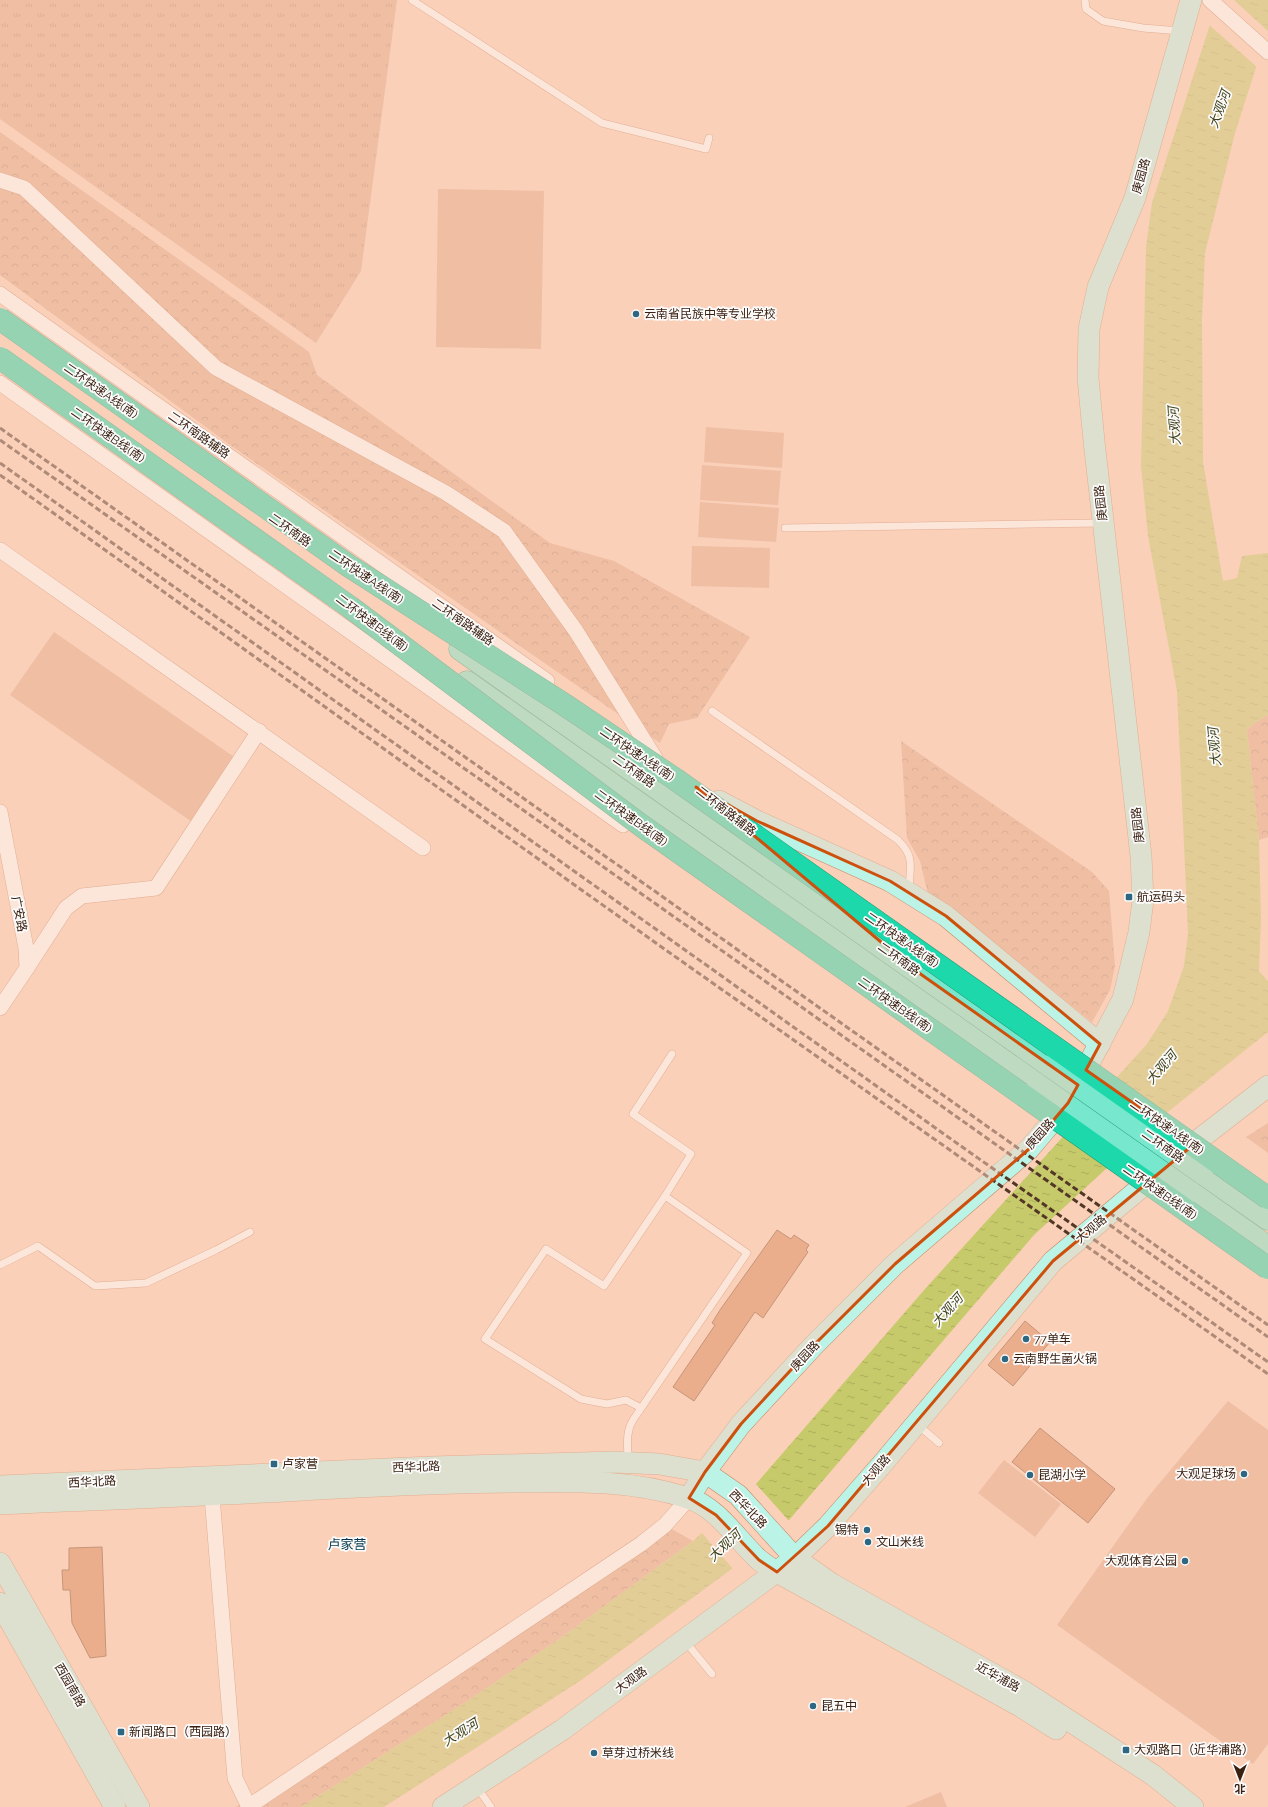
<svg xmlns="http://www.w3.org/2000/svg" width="1268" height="1807" viewBox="0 0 1268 1807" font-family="Raleway,'Noto Sans SC',sans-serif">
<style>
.grass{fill:url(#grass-tufts)}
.forest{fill:url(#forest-crowns)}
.pitch{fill:#e3a887}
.water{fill:url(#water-ripples)}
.pier{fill:#fad0b9}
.building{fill:#d78554;stroke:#884e2a}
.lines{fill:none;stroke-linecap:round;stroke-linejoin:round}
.lane-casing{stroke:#c68662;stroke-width:8}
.street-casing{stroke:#c68662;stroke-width:16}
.secondary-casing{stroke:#c68662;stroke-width:22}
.primary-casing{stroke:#279875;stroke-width:23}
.lane{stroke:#fff;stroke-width:7}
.street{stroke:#fff;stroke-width:15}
.secondary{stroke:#bbf3e6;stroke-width:21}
.primary{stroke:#77e8cd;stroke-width:22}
.rail{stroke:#523626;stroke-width:3;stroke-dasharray:6 3;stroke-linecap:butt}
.primary-bridge-casing{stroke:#279875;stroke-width:23;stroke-linecap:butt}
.highway-bridge-casing{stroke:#279875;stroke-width:23;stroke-linecap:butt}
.primary-bridge{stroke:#77e8cd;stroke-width:22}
.highway-bridge{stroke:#1dd8ab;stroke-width:22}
.marked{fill:none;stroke:#ce500d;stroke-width:3;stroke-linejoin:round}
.poi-dot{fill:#2e6781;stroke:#fbfbfb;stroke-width:1.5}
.labels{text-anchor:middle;stroke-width:3.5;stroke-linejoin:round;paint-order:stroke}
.street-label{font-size:12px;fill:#3a2011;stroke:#fbfbfb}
.poi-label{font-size:12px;fill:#3a2011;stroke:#fbfbfb;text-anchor:start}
.water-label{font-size:13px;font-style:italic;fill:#404119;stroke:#fbfbfb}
.neighbourhood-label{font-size:13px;fill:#033649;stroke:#fbfbfb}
</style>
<defs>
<pattern id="grass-tufts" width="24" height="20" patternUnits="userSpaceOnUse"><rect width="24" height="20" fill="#e3a887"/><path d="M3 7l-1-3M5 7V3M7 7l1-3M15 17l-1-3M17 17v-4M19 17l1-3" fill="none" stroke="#b9886d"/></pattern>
<pattern id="forest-crowns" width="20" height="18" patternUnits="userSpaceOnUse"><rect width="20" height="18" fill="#e3a887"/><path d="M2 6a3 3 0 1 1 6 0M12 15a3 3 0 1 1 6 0" fill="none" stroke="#b9886d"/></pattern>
<pattern id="water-ripples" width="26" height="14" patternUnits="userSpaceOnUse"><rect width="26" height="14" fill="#c7ca6a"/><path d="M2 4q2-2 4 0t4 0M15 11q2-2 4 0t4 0" fill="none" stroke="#acad5b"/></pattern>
</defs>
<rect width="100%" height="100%" fill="#fad0b9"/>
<path class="grass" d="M0,0H397L361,271L316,343L0,119Z"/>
<g class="forest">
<path d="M0,132L309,352L317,375L550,543L614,561L750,637L697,718L669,724L660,743L230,445L0,275Z"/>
<path d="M1268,715V837L1259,840L1247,730L1253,724Z"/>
<path d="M901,741L1092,872L1109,891L1115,966L1110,990L1092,1022L967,923L929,898L920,861L907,838Z"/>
<path d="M1268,1123V1153L1246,1137Z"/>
<path d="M659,1522L693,1541L562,1637L469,1700L301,1807H236Z"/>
</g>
<g class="pitch">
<path d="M438,189L544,191L541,349L436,347Z"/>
<path d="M706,427L784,433L782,468L704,462Z"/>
<path d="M702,465L781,471L778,505L700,500Z"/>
<path d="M700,502L779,508L776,542L698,537Z"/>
<path d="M692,546L770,548L769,588L691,586Z"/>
<path d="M54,632L237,759L192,822L10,695Z"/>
<path d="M1228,1401L1268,1430V1744L1253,1764L1057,1625L1148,1497Z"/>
<path d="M1004,1460L1061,1504L1035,1537L978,1493Z"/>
<path d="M941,1792L947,1807H905Z"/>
</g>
<path class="water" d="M1218,0H1268V30L1235,133L1205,253L1202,320L1203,462L1223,581L1237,578L1242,556L1268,553V715L1253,724L1247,730L1259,840L1261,919L1259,971L1268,981V1032L1169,1111L1034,1235L789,1520L733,1568L580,1681L384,1807H301L469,1700L562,1637L693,1541L756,1484L925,1289L1147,1044L1168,1011L1184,966L1188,933L1177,691L1148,536L1141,466L1146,247L1152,203Z"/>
<g class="pier">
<path d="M1216,0H1234L1268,31L1258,68L1208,24Z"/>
<path d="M755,1483L790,1522L734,1570L701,1532Z"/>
</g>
<g class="building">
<path d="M777,1230L791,1239L794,1235L809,1245L806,1250L808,1252L763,1318L755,1312L694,1401L673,1387L715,1325L712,1323L720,1310Z"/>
<path d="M1025,1321L1050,1342L1013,1386L988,1365Z"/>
<path d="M1040,1428L1115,1489L1088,1523L1012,1462Z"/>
<path d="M102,1547L106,1656L90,1658L72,1623L70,1590H63L62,1570H69V1548Z"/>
</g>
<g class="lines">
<g class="lane-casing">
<g id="lane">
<path d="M412,0L602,123L706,149L709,138"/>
<path d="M1085,0L1086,9L1103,21L1143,28L1181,31"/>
<path d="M785,528L1101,523"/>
<path d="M712,711L898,840C915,857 910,866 909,889"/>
<path d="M0,1265L38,1246L95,1286L146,1283L216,1250L250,1232"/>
<path d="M641,1408L626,1400L607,1404L581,1399L485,1339L546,1249L604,1286L665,1196"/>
<path d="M918,1425L939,1443"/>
<path d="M628,1461C628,1446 625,1433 633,1420L747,1253L665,1196L691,1154L633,1114L672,1054"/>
<path d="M685,1641L712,1674"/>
<path d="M476,1786L491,1807"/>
</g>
</g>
<g class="street-casing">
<g id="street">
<path d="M1210,0L1268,52"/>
<path d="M0,180L24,188L216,368L446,493L504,531L576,631L655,758"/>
<path d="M0,294L547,681"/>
<path d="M0,383L623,825"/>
<path d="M0,550L423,848"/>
<path d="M0,812L26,948L27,968L0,1008"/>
<path d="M27,968L66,908L82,896L156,888L259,731"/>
<path d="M212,1496L235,1778L249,1807"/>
<path d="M248,1807L641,1544L665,1525L689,1498"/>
</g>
</g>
<g class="secondary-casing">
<g id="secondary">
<path d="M719,801L757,821L890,881L946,916L1100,1044"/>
<path d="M0,1486L432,1467L614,1462L659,1464L705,1472L738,1495L795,1558L832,1584L1025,1692L1153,1775L1193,1807"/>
<path d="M689,1498L705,1472L741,1424L814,1345L895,1264L1029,1149L1068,1103L1123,999L1139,932L1143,900L1141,856L1094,441L1088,378L1089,329L1098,287L1135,198L1191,0"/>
<path d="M0,1504C112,1499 224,1495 336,1488C397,1485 458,1482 519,1482C575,1481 633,1480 688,1498C717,1507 736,1538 757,1558C763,1564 771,1568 777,1572L1020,1706L1056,1729"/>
<path d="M0,1563L139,1807"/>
<path d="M0,1603L115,1807"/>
<path d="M443,1807L562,1730L795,1558L828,1526L884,1462L1053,1261L1192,1145L1268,1086"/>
</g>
</g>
<g class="primary-casing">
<g id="primary">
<path d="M460,649L1050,1066"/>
<path d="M467,682L1038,1085"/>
<path d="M1202,1173L1268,1219"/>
<path d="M1190,1192L1268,1247"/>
</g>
</g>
<use href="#lane" class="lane"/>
<use href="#street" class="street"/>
<use href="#secondary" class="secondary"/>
<use href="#primary" class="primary"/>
<g class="rail">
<path d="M0,428L1268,1325"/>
<path d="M0,440L1268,1337"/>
<path d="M0,463L958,1144L1268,1362"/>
<path d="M0,475L670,953L1268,1374"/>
</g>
<g class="primary-bridge-casing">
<g id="primary-bridge">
<path d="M1050,1066L1202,1173"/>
<path d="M1038,1085L1190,1192"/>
</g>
</g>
<g class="highway-bridge-casing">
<g id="highway-bridge">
<path d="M0,319L349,566L565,705L675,779L1268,1198"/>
<path d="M0,358L350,607L642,826L1268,1268"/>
</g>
</g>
<use href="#primary-bridge" class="primary-bridge"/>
<use href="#highway-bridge" class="highway-bridge"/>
</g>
<path d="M0 0H1268V1807H0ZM696,787L757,821L890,881L946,916L1100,1044L1086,1070L1193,1145L1053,1261L828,1526L777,1572L759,1560L716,1515L689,1498L705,1472L741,1424L814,1345L895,1264L1029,1149L1068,1103L1078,1085L912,968Z" fill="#fad0b9" fill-opacity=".55" fill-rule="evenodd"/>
<path class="marked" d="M696,787L757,821L890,881L946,916L1100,1044L1086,1070L1193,1145L1053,1261L828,1526L777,1572L759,1560L716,1515L689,1498L705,1472L741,1424L814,1345L895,1264L1029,1149L1068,1103L1078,1085L912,968Z"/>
<g class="poi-dot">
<circle cx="636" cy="314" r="4"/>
<rect x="1125" y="893" width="8" height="8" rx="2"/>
<circle cx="1026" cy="1339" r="4"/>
<circle cx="1005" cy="1359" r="4"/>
<rect x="270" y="1460" width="8" height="8" rx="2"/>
<circle cx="1244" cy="1474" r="4"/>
<circle cx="1030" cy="1475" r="4"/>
<circle cx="867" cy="1530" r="4"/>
<circle cx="868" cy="1542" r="4"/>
<circle cx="1185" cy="1561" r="4"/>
<circle cx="813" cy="1706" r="4"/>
<rect x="117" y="1728" width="8" height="8" rx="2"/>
<rect x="1122" y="1746" width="8" height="8" rx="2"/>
<circle cx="594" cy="1753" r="4"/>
</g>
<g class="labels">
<g class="street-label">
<text transform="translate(1141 176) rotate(-74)" y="4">庚园路</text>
<text transform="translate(101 391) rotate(35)" y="4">二环快速A线(南)</text>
<text transform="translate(108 435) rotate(35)" y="4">二环快速B线(南)</text>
<text transform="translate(199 435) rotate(35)" y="4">二环南路辅路</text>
<text transform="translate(1101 503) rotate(-96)" y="4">庚园路</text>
<text transform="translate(290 530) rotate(35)" y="4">二环南路</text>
<text transform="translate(366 577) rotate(34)" y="4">二环快速A线(南)</text>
<text transform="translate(463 622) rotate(35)" y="4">二环南路辅路</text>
<text transform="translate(372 623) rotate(37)" y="4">二环快速B线(南)</text>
<text transform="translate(637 754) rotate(34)" y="4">二环快速A线(南)</text>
<text transform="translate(634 771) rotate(35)" y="4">二环南路</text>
<text transform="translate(726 811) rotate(38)" y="4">二环南路辅路</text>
<text transform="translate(631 818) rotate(36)" y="4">二环快速B线(南)</text>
<text transform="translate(1138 825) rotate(-96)" y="4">庚园路</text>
<text transform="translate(19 914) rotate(79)" y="4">广安路</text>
<text transform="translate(902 940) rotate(35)" y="4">二环快速A线(南)</text>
<text transform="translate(899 959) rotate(35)" y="4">二环南路</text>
<text transform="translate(895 1005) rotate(35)" y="4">二环快速B线(南)</text>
<text transform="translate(1167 1127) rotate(35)" y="4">二环快速A线(南)</text>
<text transform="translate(1040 1134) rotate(-48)" y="4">庚园路</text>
<text transform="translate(1163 1146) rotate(35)" y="4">二环南路</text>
<text transform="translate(1160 1192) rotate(35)" y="4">二环快速B线(南)</text>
<text transform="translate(1091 1229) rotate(-40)" y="4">大观路</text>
<text transform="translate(805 1356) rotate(-47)" y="4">庚园路</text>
<text transform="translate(416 1467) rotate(-2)" y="4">西华北路</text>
<text transform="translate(876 1470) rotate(-49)" y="4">大观路</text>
<text transform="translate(92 1482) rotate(-3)" y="4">西华北路</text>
<text transform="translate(748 1509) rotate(46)" y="4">西华北路</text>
<text transform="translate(998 1677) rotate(29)" y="4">近华浦路</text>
<text transform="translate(631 1680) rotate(-36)" y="4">大观路</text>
<text transform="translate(70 1685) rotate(60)" y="4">西园南路</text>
</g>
<g class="poi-label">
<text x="644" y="318">云南省民族中等专业学校</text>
<text x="1137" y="901">航运码头</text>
<text x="1034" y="1343">77单车</text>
<text x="1013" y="1363">云南野生菌火锅</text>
<text x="282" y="1468">卢家营</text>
<text x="1236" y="1478" text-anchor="end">大观足球场</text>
<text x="1038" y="1479">昆湖小学</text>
<text x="859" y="1534" text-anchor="end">锡特</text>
<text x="876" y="1546">文山米线</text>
<text x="1177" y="1565" text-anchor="end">大观体育公园</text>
<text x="821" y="1710">昆五中</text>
<text x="129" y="1736">新闻路口（西园路）</text>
<text x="1134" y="1754">大观路口（近华浦路）</text>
<text x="602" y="1757">草芽过桥米线</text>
</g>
<g class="water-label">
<text transform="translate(1219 109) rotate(-70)" y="5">大观河</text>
<text transform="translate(1174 426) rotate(-94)" y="5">大观河</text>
<text transform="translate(1214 747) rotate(-95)" y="5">大观河</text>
<text transform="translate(1161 1067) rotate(-49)" y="5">大观河</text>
<text transform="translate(947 1310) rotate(-48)" y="5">大观河</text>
<text transform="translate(724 1545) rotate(-43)" y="5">大观河</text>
<text transform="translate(460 1732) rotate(-32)" y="5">大观河</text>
</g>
<g class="neighbourhood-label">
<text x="347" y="1549">卢家营</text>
</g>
</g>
<g transform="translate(1240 1779) rotate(180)" stroke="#fbfbfb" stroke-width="3" paint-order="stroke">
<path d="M0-3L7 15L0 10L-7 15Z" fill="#3a2011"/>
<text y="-6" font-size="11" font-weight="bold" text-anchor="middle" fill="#3a2011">北</text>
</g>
</svg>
